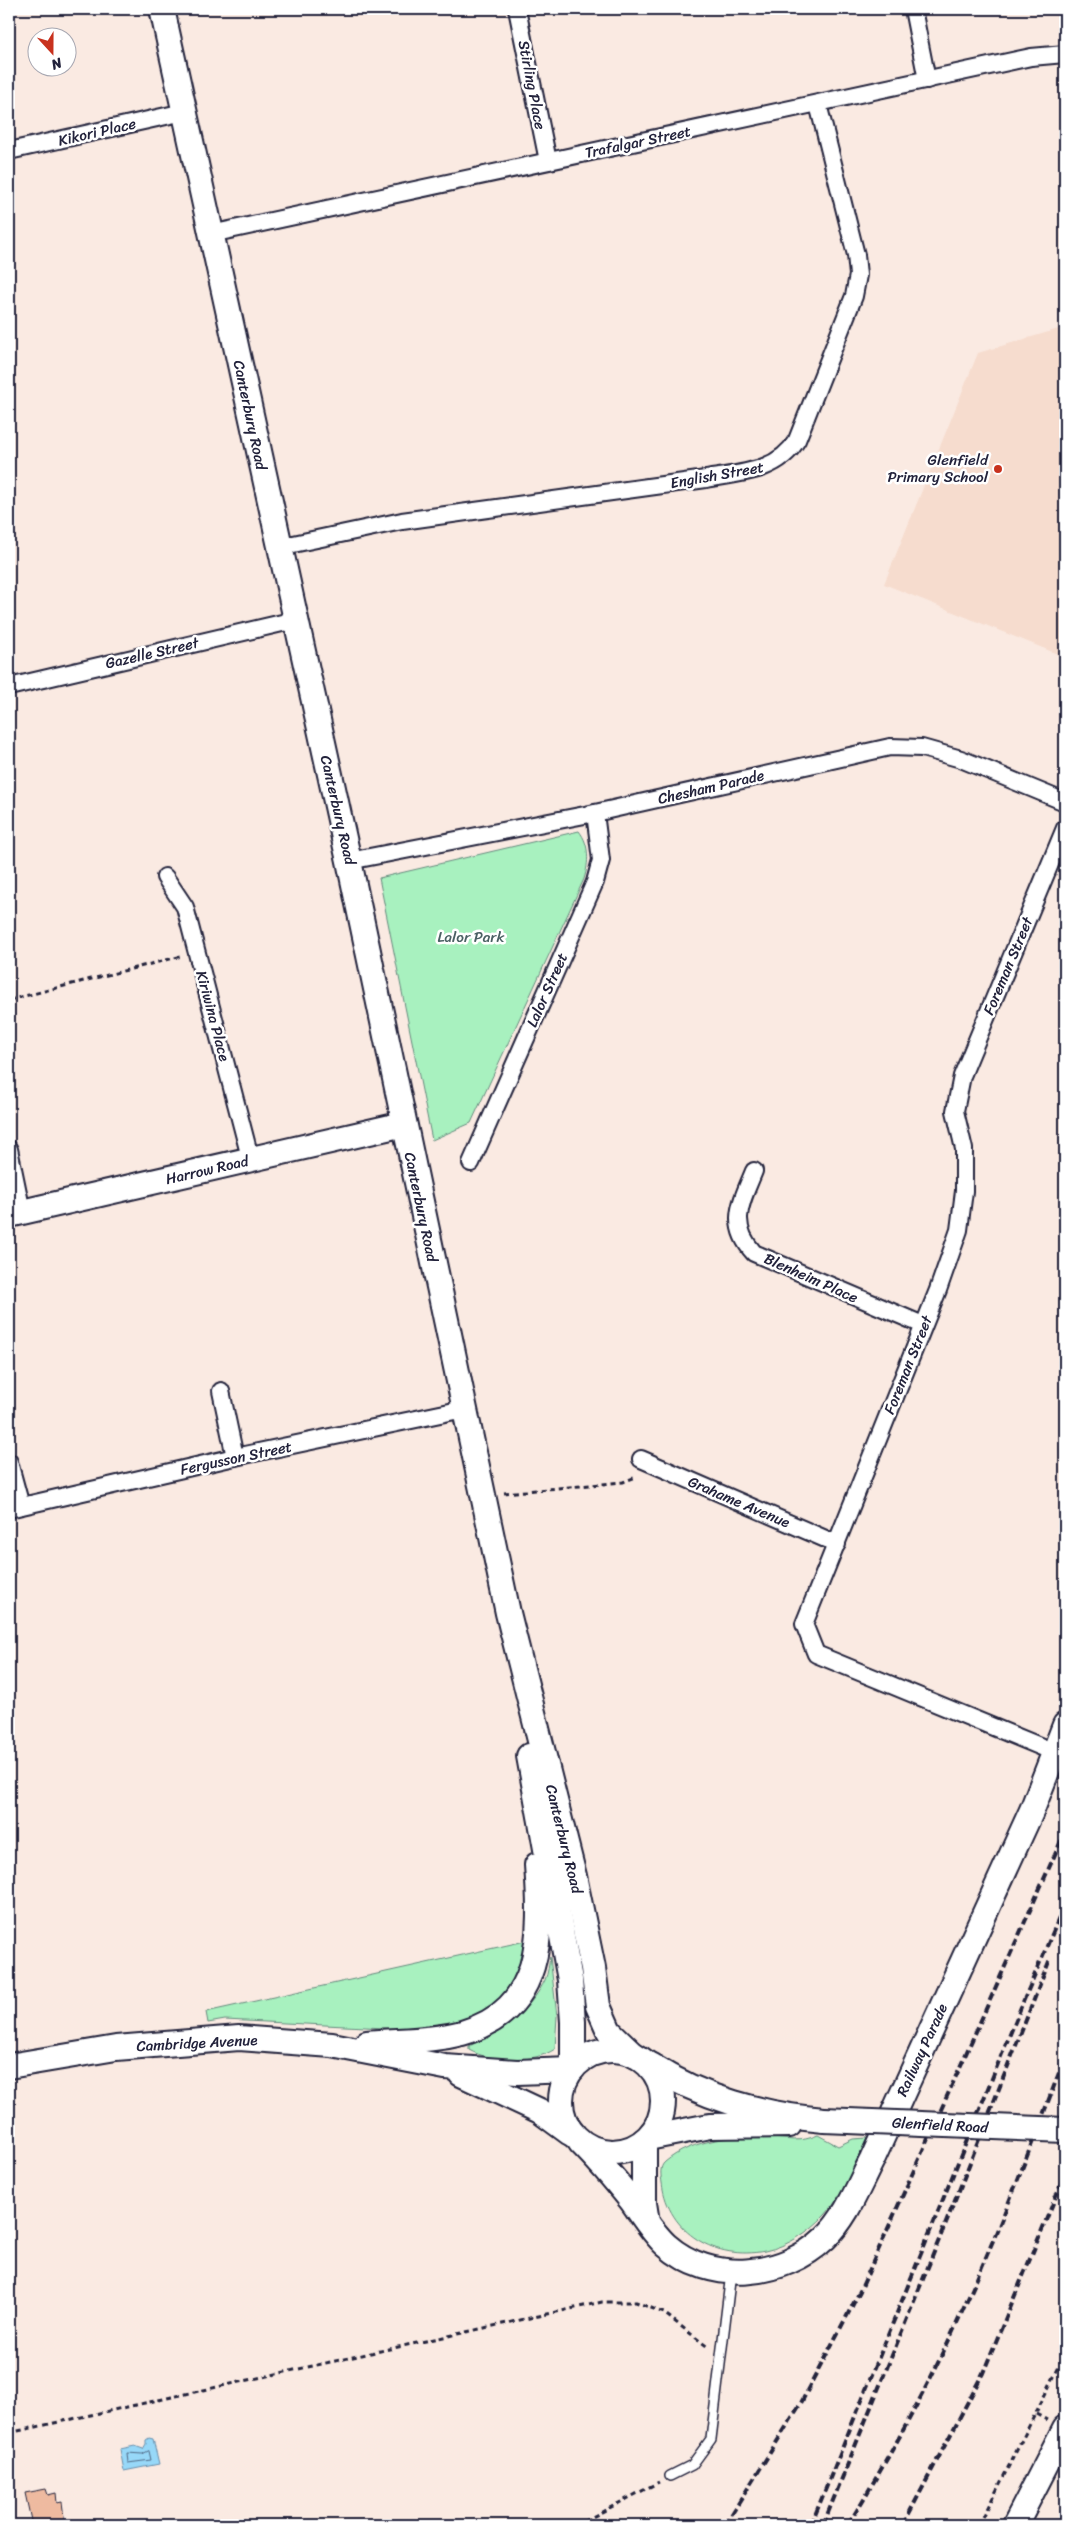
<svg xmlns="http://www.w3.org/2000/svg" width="1074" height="2534" viewBox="0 0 1074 2534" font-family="Sriracha,sans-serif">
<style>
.built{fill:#f6dcce}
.green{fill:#a8f1bf;stroke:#658a7d}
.water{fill:#97d8f8;stroke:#688fac}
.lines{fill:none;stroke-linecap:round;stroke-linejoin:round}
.shore{stroke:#516b87;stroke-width:1}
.building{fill:#eebaa0;stroke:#22223b}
.lane-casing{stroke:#22223b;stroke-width:12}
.street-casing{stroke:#22223b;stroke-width:20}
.secondary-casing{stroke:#22223b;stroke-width:28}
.path{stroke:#22223b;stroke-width:3;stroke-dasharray:5 4;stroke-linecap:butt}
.lane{stroke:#fff;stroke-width:9}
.street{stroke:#fff;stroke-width:16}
.secondary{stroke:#fff;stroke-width:24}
.rail{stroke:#22223b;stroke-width:4;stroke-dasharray:8 4;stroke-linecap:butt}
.secondary-bridge-casing{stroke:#22223b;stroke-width:28;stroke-linecap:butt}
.secondary-bridge{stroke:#fff;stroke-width:24}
.poi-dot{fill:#c8321e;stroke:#fff;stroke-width:2}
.labels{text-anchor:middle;stroke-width:5;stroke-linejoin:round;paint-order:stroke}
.street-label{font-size:15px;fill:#22223b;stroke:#fff}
.poi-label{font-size:15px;fill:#22223b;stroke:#fff;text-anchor:end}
.park-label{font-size:15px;fill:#4a6063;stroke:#fff}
</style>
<rect width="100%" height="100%" fill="#faeae2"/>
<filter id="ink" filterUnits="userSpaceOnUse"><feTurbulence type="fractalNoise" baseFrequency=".02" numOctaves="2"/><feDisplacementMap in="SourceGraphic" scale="10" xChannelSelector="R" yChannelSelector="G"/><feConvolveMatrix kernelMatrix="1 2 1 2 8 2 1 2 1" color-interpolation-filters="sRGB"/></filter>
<g filter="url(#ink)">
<path class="built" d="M1065,327V657L884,584L978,353Z"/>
<g class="green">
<path d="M579,831C590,845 589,863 584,879L471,1123L432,1140L379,878Z"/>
<path d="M530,1940C520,1971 508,2001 478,2018C469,2024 456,2027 445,2031L225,2020L208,2023L206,2012Z"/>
<path d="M550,1957L557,2016L555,2049C534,2063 492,2063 469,2050V2046C499,2033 531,2010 545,1980C548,1973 549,1964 550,1957Z"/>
<path d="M818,2135L838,2146L853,2139L867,2138C855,2163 844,2195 825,2215C809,2232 788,2246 765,2251C716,2261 668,2233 662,2183C661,2176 659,2167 665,2162C693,2138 735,2136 770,2138C789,2139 800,2143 818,2135Z"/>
</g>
<path class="water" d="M149,2438L153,2439L159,2464L124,2471L120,2449L135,2446L143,2449L146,2444V2440Z"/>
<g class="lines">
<path class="shore" d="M149,2451L151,2460L128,2463L127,2453L142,2454Z"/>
</g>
<path class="building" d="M46,2489L48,2495L56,2493L57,2503L62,2502L65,2525H32L25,2493Z"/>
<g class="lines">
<g class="lane-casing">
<path id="lane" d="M670,2476L692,2465L711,2439L731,2273"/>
</g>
<g class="street-casing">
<g id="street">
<path d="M517,9L548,161"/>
<path d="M913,9L927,80"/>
<path d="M9,151L184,112"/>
<path d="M211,234L1031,57L1065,54"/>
<path d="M279,547L402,521L706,479C740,473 778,472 797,440L854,296L858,275L856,255L818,104"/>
<path d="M9,687L295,620"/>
<path d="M349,861L595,813L890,747L922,748L961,759L1065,802"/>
<path d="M165,877L185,907L251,1161"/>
<path d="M9,1149L22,1212"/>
<path d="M471,1163L595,882L601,860L595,813"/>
<path d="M754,1171C741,1203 728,1224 754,1253L923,1325"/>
<path d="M221,1391L235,1457"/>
<path d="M641,1459L837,1544"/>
<path d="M9,1462L21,1506"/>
<path d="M9,1509L235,1457L464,1409"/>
<path d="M1054,1752L816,1654L804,1624L938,1290L959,1230L964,1191V1149L955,1111L962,1076L1065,828"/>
</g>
</g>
<g class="secondary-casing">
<g id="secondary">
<path d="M162,9L349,861L508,1613L574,1876L593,1968L598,2006L609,2031L634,2055"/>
<path d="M9,1215L404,1124"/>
<path d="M529,1756L570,1980L573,2022V2068"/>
<path d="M367,2043C398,2040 432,2041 462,2033C544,2010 542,1934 537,1865"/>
<circle cx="612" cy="2101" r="51"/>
<path d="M650,2065C701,2098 764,2115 824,2120"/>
<path d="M9,2066L116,2048L239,2038L332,2045L445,2067L517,2072L571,2070"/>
<path d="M461,2074L540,2111L570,2133"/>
<path d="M648,2138L710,2126L789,2125"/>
<path d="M644,2141V2203L647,2222"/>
<path d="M581,2143C599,2161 615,2180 631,2200C642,2215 652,2232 666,2245C711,2285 783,2278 825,2238C847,2217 858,2187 872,2160L1032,1810L1065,1725"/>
<path d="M1015,2525L1065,2428"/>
</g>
</g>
<g class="path">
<path d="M9,1000L182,956"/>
<path d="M504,1493L623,1482L636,1477"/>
<path d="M1036,2414L1047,2420"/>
<path d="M9,2433L602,2302H636L664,2313L709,2348"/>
<path d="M577,2525L659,2482"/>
<path d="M979,2525L1065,2355"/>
</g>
<use href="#lane" class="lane"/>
<use href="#street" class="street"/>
<use href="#secondary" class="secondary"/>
<g class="rail">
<path d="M725,2525L801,2403L860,2291L1065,1832"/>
<path d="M811,2525L1023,2002L1065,1904"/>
<path d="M823,2525L954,2203L1050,1959"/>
<path d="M848,2525C868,2492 888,2458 907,2423C970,2307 1018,2181 1065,2057"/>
<path d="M903,2525L983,2373L1065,2174"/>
</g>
<g class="secondary-bridge-casing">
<path id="secondary-bridge" d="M824,2120L1065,2130"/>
</g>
<use href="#secondary-bridge" class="secondary-bridge"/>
</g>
</g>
<circle class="poi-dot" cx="998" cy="469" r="5"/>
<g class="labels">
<g class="street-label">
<text transform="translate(532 85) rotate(79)" y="5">Stirling Place</text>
<text transform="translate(97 132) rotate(-13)" y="5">Kikori Place</text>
<text transform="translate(638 142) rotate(-12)" y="5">Trafalgar Street</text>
<text transform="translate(250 415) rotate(78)" y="5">Canterbury Road</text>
<text transform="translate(717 475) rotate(-10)" y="5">English Street</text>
<text transform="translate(152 653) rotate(-13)" y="5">Gazelle Street</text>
<text transform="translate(711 787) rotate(-13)" y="5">Chesham Parade</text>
<text transform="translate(338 810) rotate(77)" y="5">Canterbury Road</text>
<text transform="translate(1008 966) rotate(-67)" y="5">Foreman Street</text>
<text transform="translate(547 990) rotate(-66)" y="5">Lalor Street</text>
<text transform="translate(213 1016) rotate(75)" y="5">Kiriwina Place</text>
<text transform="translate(207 1170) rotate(-13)" y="5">Harrow Road</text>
<text transform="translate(421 1207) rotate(78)" y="5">Canterbury Road</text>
<text transform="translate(811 1278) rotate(24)" y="5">Blenheim Place</text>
<text transform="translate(908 1365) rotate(-68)" y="5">Foreman Street</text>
<text transform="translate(236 1458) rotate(-12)" y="5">Fergusson Street</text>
<text transform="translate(739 1502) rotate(23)" y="5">Grahame Avenue</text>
<text transform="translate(564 1839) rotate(76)" y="5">Canterbury Road</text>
<text transform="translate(197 2043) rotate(-3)" y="5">Cambridge Avenue</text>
<text transform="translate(922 2050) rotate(-65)" y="5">Railway Parade</text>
<text transform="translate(940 2125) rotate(3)" y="5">Glenfield Road</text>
</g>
<g class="poi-label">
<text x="988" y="465">Glenfield<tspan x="988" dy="17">Primary School</tspan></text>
</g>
<g class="park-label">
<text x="471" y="942">Lalor Park</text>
</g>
</g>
<rect width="1074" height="2534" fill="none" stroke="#fff" stroke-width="30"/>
<rect x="15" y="15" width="1044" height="2504" fill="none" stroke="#22223b" stroke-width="2" filter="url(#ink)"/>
<g transform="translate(52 52) rotate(159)"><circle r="24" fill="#ffffff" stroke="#a7a7b1"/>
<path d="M0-4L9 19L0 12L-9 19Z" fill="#c8321e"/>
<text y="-8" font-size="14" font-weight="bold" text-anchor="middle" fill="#22223b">N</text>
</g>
</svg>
